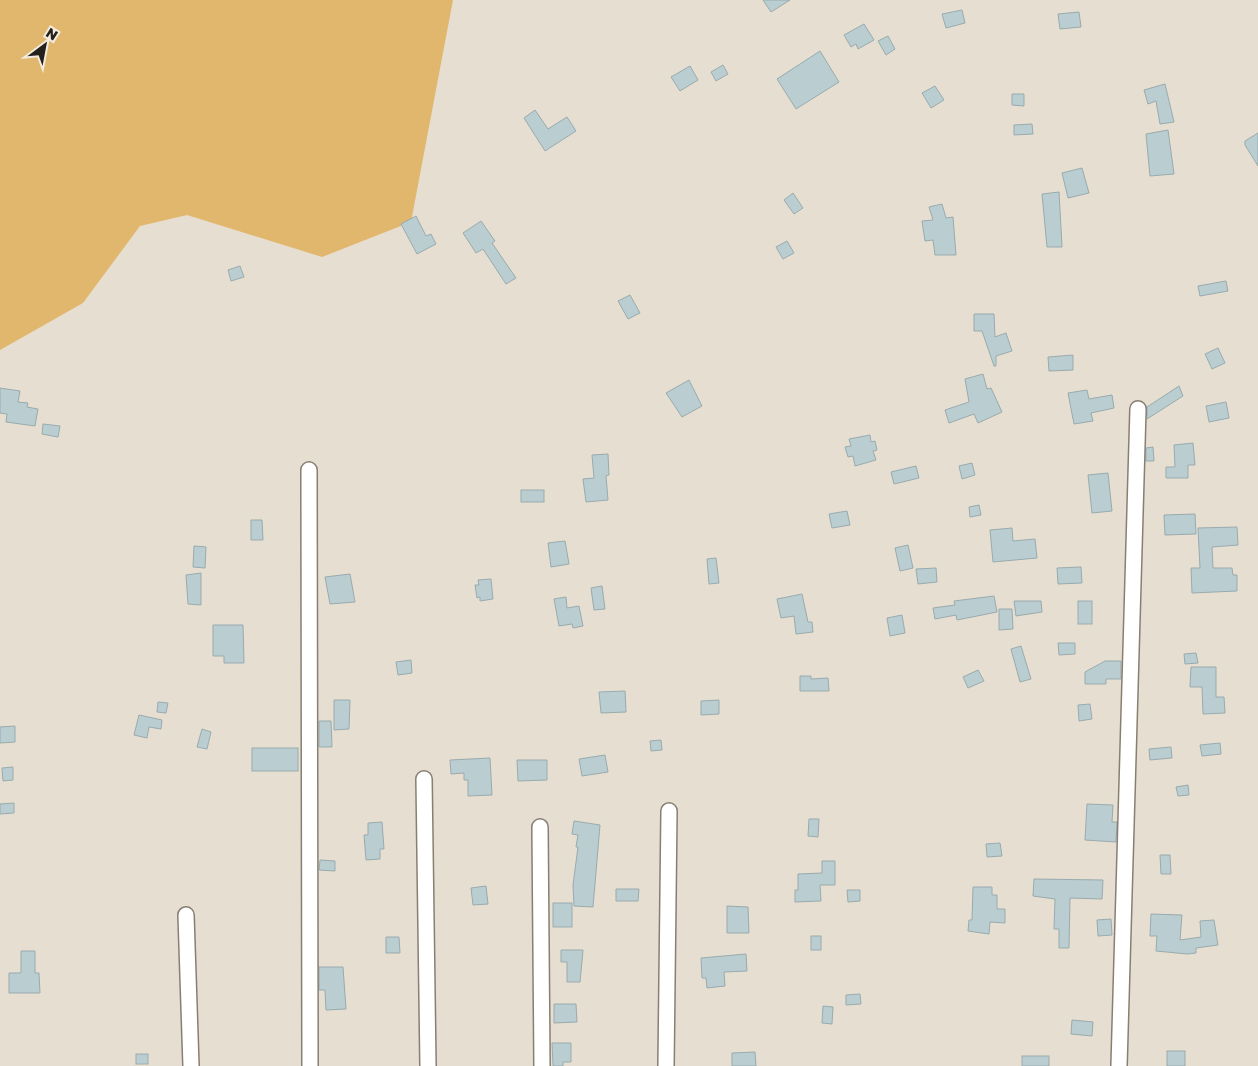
<svg xmlns="http://www.w3.org/2000/svg" width="1258" height="1066" viewBox="0 0 1258 1066" font-family="'Golos Text',sans-serif">
<style>
.green{fill:#e1b76d}
.building{fill:#bacdd0;stroke:#99abae}
.lines{fill:none;stroke-linecap:round;stroke-linejoin:round}
.minor-casing{stroke:#877f72;stroke-width:18}
.minor{stroke:#fff;stroke-width:15}
</style>
<rect width="100%" height="100%" fill="#e6ded0"/>
<path class="green" d="M0,0H453L411,222L322,257L187,215L140,226L83,303L0,350Z"/>
<g class="building">
<path d="M763,0H790L771,12Z"/>
<path d="M962,10L965,23L946,28L942,14Z"/>
<path d="M1079,12L1081,27L1060,29L1058,14Z"/>
<path d="M864,24L874,40L858,49L856,44L851,47L844,35Z"/>
<path d="M888,36L895,49L886,55L878,41Z"/>
<path d="M820,51L839,82L796,109L777,79Z"/>
<path d="M723,65L728,74L716,81L711,72Z"/>
<path d="M690,66L698,80L680,91L671,77Z"/>
<path d="M1165,84L1174,122L1160,124L1156,101L1148,104L1144,90Z"/>
<path d="M935,86L944,100L931,108L922,93Z"/>
<path d="M1012,94H1024V106L1012,105Z"/>
<path d="M535,110L548,129L567,117L576,131L545,151L524,118Z"/>
<path d="M1032,124L1033,134L1014,135V125Z"/>
<path d="M1168,130L1174,174L1150,176L1146,134Z"/>
<path d="M1258,133V166L1245,145V141Z"/>
<path d="M1082,168L1089,193L1068,198L1062,173Z"/>
<path d="M1059,192L1062,247H1047L1042,194Z"/>
<path d="M793,193L803,208L794,214L784,200Z"/>
<path d="M942,204L946,218L953,217L956,255H935L933,240L925,241L922,221L933,220L929,207Z"/>
<path d="M416,216L426,236L431,234L436,244L417,254L401,224Z"/>
<path d="M481,221L495,241L492,243L516,278L506,284L483,249L476,253L463,233Z"/>
<path d="M787,241L794,253L783,259L776,247Z"/>
<path d="M240,266L244,277L231,281L228,270Z"/>
<path d="M1226,281L1228,291L1200,296L1198,286Z"/>
<path d="M630,295L640,313L628,319L618,301Z"/>
<path d="M974,314H994L995,337L1006,333L1012,351L996,356V366H994L982,331H974Z"/>
<path d="M1218,348L1225,363L1212,369L1205,354Z"/>
<path d="M1073,355V370L1049,371L1048,357Z"/>
<path d="M983,374L987,389L991,388L1002,412L978,423L974,414L949,423L945,410L969,402L965,379Z"/>
<path d="M689,380L702,406L682,417L666,393Z"/>
<path d="M1179,386L1183,396L1147,419V407Z"/>
<path d="M0,388L20,391L18,402L28,403L27,407L38,409L35,426L6,422L7,414L0,413Z"/>
<path d="M1087,390L1089,399L1112,395L1114,408L1091,413L1093,421L1074,424L1068,393Z"/>
<path d="M1226,402L1229,418L1209,422L1206,406Z"/>
<path d="M43,424L60,426L58,437L42,434Z"/>
<path d="M870,435L871,442L875,441L877,450L873,451L876,460L855,466L853,456L848,457L845,447L851,446L849,439Z"/>
<path d="M1193,443L1195,465H1188V478H1166V467H1175L1174,445Z"/>
<path d="M1153,447L1154,461H1146V448Z"/>
<path d="M608,454L609,475L606,476L608,500L586,502L583,479L594,478L592,455Z"/>
<path d="M972,463L975,475L962,479L959,466Z"/>
<path d="M916,466L919,478L894,484L891,472Z"/>
<path d="M1108,473L1112,511L1092,513L1088,475Z"/>
<rect x="521" y="490" width="23" height="12"/>
<path d="M979,505L981,515L970,517L969,507Z"/>
<path d="M847,511L850,525L832,528L829,514Z"/>
<path d="M1195,514L1196,534L1165,535L1164,515Z"/>
<path d="M251,520H262L263,540H251Z"/>
<path d="M1237,527L1238,545L1212,547L1213,568H1232L1233,575H1237V591L1192,593L1191,568H1200L1198,528Z"/>
<path d="M1012,528L1013,541L1035,539L1037,558L993,562L990,530Z"/>
<path d="M565,541L569,564L551,567L548,543Z"/>
<path d="M908,545L913,568L900,571L895,548Z"/>
<path d="M194,546L206,547L205,568L193,567Z"/>
<path d="M716,558L719,583L709,584L707,559Z"/>
<path d="M1081,567L1082,583L1058,584L1057,568Z"/>
<path d="M936,568L937,582L918,584L916,569Z"/>
<path d="M201,573V605L188,604L186,575Z"/>
<path d="M350,574L355,602L330,604L325,577Z"/>
<path d="M491,579L493,599L480,601V597L477,598L475,585H479L478,580Z"/>
<path d="M602,586L605,609L594,610L591,588Z"/>
<path d="M802,594L808,622H812L813,632L796,634L794,616L781,618L777,599Z"/>
<path d="M994,596L997,612L957,620L956,615L935,619L933,608L955,605L954,601Z"/>
<path d="M566,597L567,608L579,606L583,626L573,628L572,624L559,626L554,599Z"/>
<path d="M1014,601H1041L1042,612L1016,616Z"/>
<rect x="1078" y="601" width="14" height="23"/>
<path d="M999,609H1012L1013,629L999,630Z"/>
<path d="M902,615L905,633L890,636L887,618Z"/>
<path d="M213,625H243L244,663H224V656H213Z"/>
<path d="M1058,643H1075V654L1059,655Z"/>
<path d="M1021,646L1031,679L1020,682L1011,649Z"/>
<path d="M1196,653L1198,663L1185,664L1184,654Z"/>
<path d="M411,660L412,673L398,675L396,662Z"/>
<path d="M1105,661H1121V679H1106V684H1085V672Z"/>
<path d="M1191,667H1216V697H1224L1225,713L1203,714L1202,687H1190Z"/>
<path d="M978,670L984,681L968,688L963,677Z"/>
<path d="M800,676H811V679L828,678L829,691H800Z"/>
<path d="M625,691L626,712L601,713L599,692Z"/>
<path d="M334,700H350L349,729L334,730Z"/>
<path d="M719,700V714L701,715V701Z"/>
<path d="M158,702L168,703L166,713L157,712Z"/>
<path d="M1090,704L1092,719L1079,721L1078,705Z"/>
<path d="M139,715L162,720L161,729L149,727L147,738L134,735Z"/>
<path d="M319,721H331L332,747H319Z"/>
<path d="M15,726V742L0,743V727Z"/>
<path d="M202,729L211,732L207,749L197,747Z"/>
<path d="M661,740L662,750L651,751L650,741Z"/>
<path d="M1220,743L1221,754L1202,756L1200,745Z"/>
<path d="M1171,747L1172,758L1150,760L1149,749Z"/>
<rect x="252" y="748" width="46" height="23"/>
<path d="M605,755L608,772L582,776L579,759Z"/>
<path d="M490,758L492,795L468,796V780H464V773L451,774L450,760Z"/>
<path d="M517,760H547V780L518,781Z"/>
<path d="M13,767V780L3,781L2,768Z"/>
<path d="M1188,785L1189,795L1178,796L1176,787Z"/>
<path d="M14,803V813L0,814V804Z"/>
<path d="M1087,804L1113,805L1112,822H1117L1116,842L1085,840Z"/>
<path d="M809,819H819L818,837L808,836Z"/>
<path d="M574,821L600,825L593,907L574,906L573,885L578,847H576L578,835L572,834Z"/>
<path d="M382,822L384,849H380V859L366,860L364,835H368V823Z"/>
<path d="M1000,843L1002,856L987,857L986,844Z"/>
<path d="M1160,855H1170L1171,874H1161Z"/>
<path d="M320,860L335,861V871L319,870Z"/>
<path d="M822,861H835V885H820L821,901L795,902V890H798V874L822,873Z"/>
<path d="M1034,879L1103,880L1102,899L1070,898L1069,948H1059V929H1054L1055,899L1033,896Z"/>
<path d="M486,886L488,904L473,905L471,888Z"/>
<path d="M973,887H992V895H997V909H1005V923L990,922L989,934L968,931L969,920H972Z"/>
<path d="M616,889H639L638,901H616Z"/>
<path d="M847,890H860V901L848,902Z"/>
<rect x="553" y="903" width="19" height="24"/>
<path d="M727,906L748,907L749,933H727Z"/>
<path d="M1151,914L1182,915L1180,940L1201,937L1200,921L1214,920L1218,945L1196,948V953L1187,954L1156,951L1157,936H1150Z"/>
<path d="M1111,919L1112,935L1098,936L1097,920Z"/>
<rect x="811" y="936" width="10" height="14"/>
<path d="M386,937H399L400,953H386Z"/>
<path d="M561,950H583L580,982H567V962H561Z"/>
<path d="M21,951H35V973H39L40,993H9V973H21Z"/>
<path d="M746,954L747,971L724,972L725,986L707,988L706,978H702L701,958Z"/>
<path d="M319,967H343L346,1009L326,1010L325,990H319Z"/>
<path d="M860,994L861,1004L846,1005V995Z"/>
<path d="M554,1004H576L577,1022L554,1023Z"/>
<path d="M823,1006L833,1007L832,1024L822,1023Z"/>
<path d="M1072,1020L1093,1022L1092,1036L1071,1034Z"/>
<path d="M552,1043H571V1062H563V1066H553Z"/>
<rect x="1167" y="1051" width="18" height="15"/>
<path d="M755,1052L756,1066H732V1053Z"/>
<rect x="136" y="1054" width="12" height="10"/>
<rect x="1022" y="1056" width="27" height="10"/>
</g>
<g class="lines">
<g class="minor-casing">
<g id="minor">
<path d="M309,470L310,1066"/>
<path d="M424,779L428,1066"/>
<path d="M540,827L542,1066"/>
<path d="M186,915L191,1066"/>
<path d="M666,1066L669,811"/>
<path d="M1119,1066L1138,409"/>
</g>
</g>
<use href="#minor" class="minor"/>
</g>
<g transform="translate(45 45) rotate(32)" stroke="#f3ebdd" stroke-width="4" paint-order="stroke">
<path d="M0-4L9 19L0 12L-9 19Z" fill="#24201b"/>
<text y="-8" font-size="14" font-weight="bold" text-anchor="middle" fill="#24201b">N</text>
</g>
</svg>
